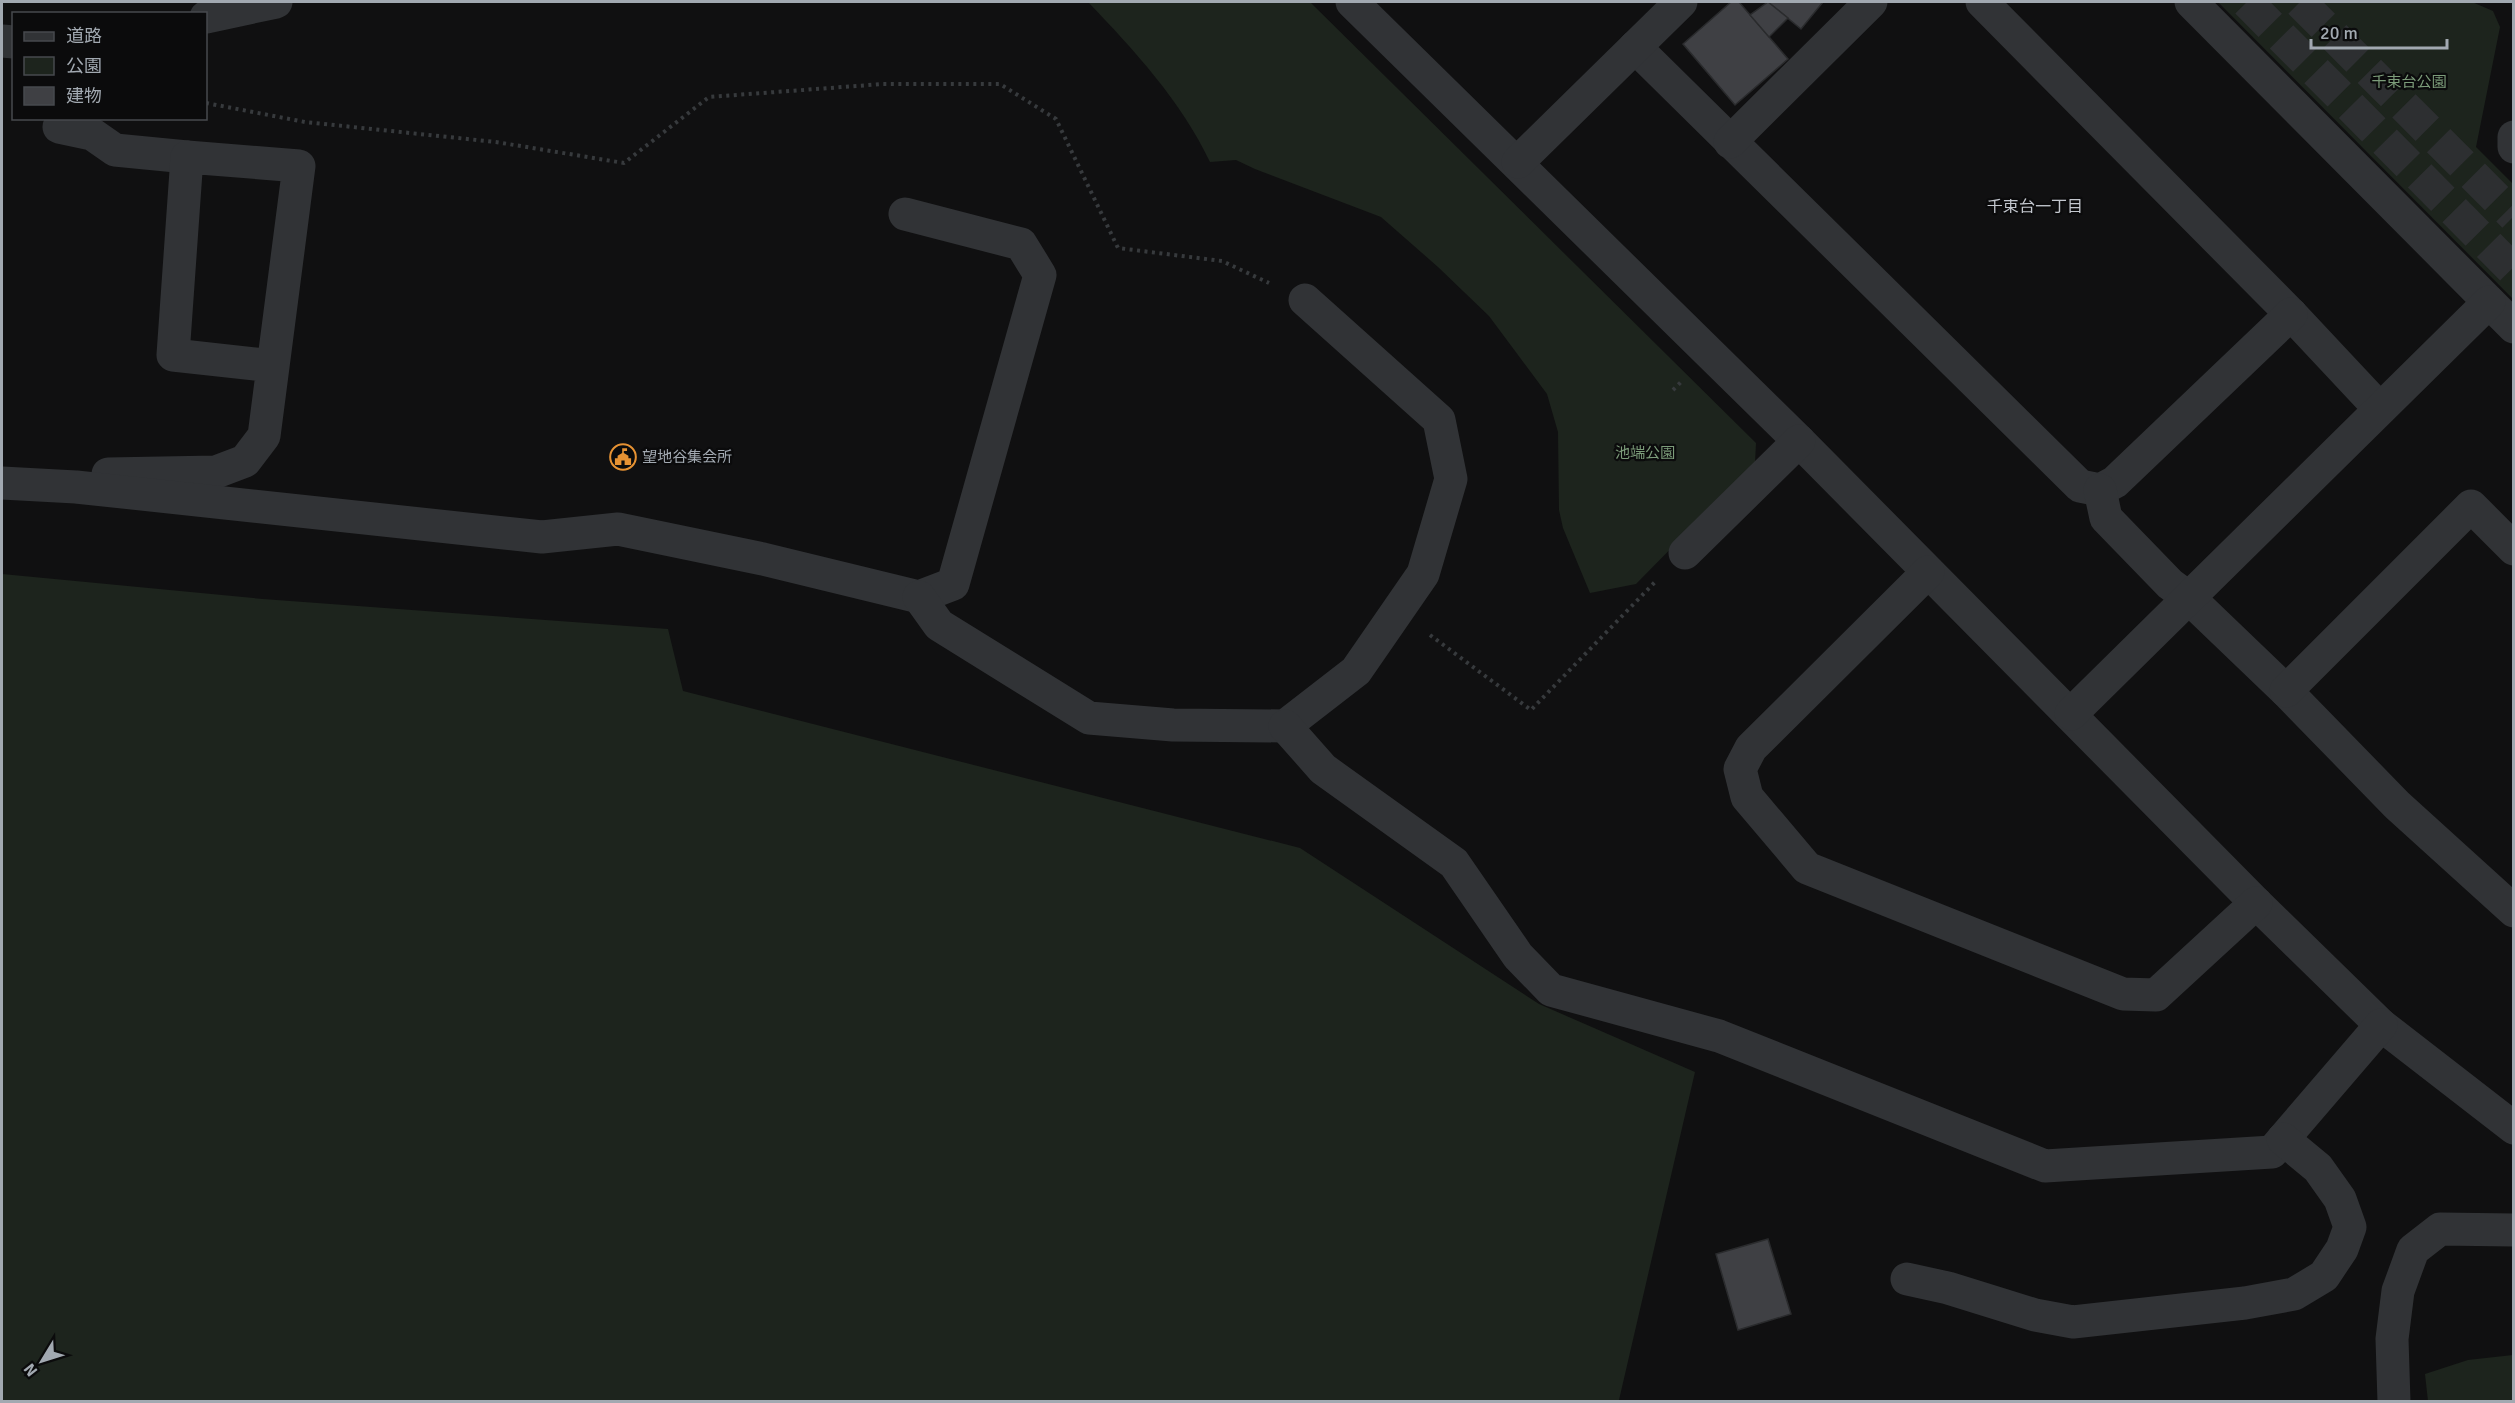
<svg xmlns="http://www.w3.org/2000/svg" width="2515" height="1403" viewBox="0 0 2515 1403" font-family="Signika,'Noto Sans JP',sans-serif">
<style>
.green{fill:#1d241d}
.building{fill:#3f4044;stroke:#2a2b2d;stroke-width:1.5}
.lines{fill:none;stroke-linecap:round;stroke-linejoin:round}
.minor-tunnel{stroke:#2d2f31;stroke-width:33;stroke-dasharray:33 16;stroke-linecap:butt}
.path{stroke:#373a3d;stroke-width:4;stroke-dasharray:3 4.5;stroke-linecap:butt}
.minor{stroke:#313336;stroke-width:33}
.labels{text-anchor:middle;stroke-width:4.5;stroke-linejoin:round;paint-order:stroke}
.park-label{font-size:15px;fill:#7c9c7a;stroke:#0b0b0c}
.poi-label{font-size:15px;fill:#a2a9b1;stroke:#0b0b0c;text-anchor:start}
.neighbourhood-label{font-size:16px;fill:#c3c7ce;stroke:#0b0b0c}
</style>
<rect width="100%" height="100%" fill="#101011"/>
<g class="green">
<path d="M1088,2H1310L1756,443L1755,463L1636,584L1590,593L1563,528L1559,510L1558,432L1547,394L1489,316L1438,267L1381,217L1255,169L1236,160L1210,162C1181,101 1134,50 1088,2Z"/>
<path d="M2218,2H2472L2493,11L2500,27L2476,147L2513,184V299Z"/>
<path d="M2,574L263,599L668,629L683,691L1300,848L1539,1004L1695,1072L1619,1400L1622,1401H2Z"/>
<path d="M2513,1355V1401H2428L2425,1374L2468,1360Z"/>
</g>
<g class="building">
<path d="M1731,2H1739L1788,59L1735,105L1683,44Z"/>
<path d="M1768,2H1823L1801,29Z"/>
<path d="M1768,2L1788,18L1769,37L1750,15Z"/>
<path d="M1768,1239L1791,1314L1738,1330L1716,1254Z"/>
</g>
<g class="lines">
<g class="minor-tunnel">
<path d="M2247,2L2514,271"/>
<path d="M2300,2L2514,216"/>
</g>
<g class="path">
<path d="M206,103L305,122L496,142L624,163L709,97L883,84H1000L1056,119L1118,248L1222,261L1269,283"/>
<path d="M1673,390L1681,382"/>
<path d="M1430,635L1531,710L1656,581"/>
</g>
<g class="minor">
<path d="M1352,2L1799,441L2256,903L2381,1025L2514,1128"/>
<path d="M1982,2L2291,314L2380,409"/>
<path d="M2191,2L2514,327"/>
<path d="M206,17L276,2"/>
<path d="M2,41L14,42"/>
<path d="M1635,47L2080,486L2100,490L2115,482L2291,314"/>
<path d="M59,127L92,134L115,150L187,157"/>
<path d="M2514,137V147"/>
<path d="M1730,142L1871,2"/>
<path d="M1518,162L1681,2"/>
<path d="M108,474L216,472L245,461L264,436L299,166L187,157L173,355L273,366"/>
<path d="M2,483L76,487L542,537L618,529L763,559L919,597L953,584L1040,275L1021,244L905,214"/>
<path d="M2100,490L2106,518L2170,584L2189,598L2286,691L2397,805L2514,911"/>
<path d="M1685,553L1799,441"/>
<path d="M1928,572L1751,748L1740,769L1747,797L1807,868L2123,994L2156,995L2256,903"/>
<path d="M919,597L939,625L1089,718L1173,725L1285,726L1356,671L1423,574L1451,479L1439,420L1305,300"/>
<path d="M2286,691L2471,506L2514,549"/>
<path d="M2071,714L2489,302"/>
<path d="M1285,726L1323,769L1454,863L1518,956L1551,990L1719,1036L2045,1166L2272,1152L2381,1025"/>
<path d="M1907,1279L1948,1288L2035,1315L2073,1322L2245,1303L2294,1294L2324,1276L2342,1249L2350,1227L2340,1199L2318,1168L2283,1139"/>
<path d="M2394,1402L2392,1339L2398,1291L2413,1250L2440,1229L2514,1230"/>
</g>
</g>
<defs>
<g id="civic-ring" transform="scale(1.35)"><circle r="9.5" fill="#0b0b0c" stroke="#e69233" stroke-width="1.5"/><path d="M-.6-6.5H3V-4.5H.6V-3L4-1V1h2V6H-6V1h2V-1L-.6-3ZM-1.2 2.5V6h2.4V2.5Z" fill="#e69233"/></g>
</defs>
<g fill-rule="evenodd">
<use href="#civic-ring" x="623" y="457"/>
</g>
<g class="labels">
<g class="park-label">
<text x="2409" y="87">千束台公園</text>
<text x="1645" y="458">池端公園</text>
</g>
<g class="poi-label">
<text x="642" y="462">望地谷集会所</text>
</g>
<g class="neighbourhood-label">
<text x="2035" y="212">千束台一丁目</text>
</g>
</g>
<rect width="2515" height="1403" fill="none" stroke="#a2a9b1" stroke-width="6"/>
<rect x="12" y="12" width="195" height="108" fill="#0b0b0c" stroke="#474a4e" stroke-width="1.5"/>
<rect x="24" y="32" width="30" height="9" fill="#313336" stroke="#474a4e" stroke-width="1.5"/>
<text x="66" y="42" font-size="18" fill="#a2a9b1">道路</text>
<rect x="24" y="57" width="30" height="18" fill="#1d241d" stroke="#474a4e" stroke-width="1.5"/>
<text x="66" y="72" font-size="18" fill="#a2a9b1">公園</text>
<rect x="24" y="87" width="30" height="18" fill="#3f4044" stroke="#474a4e" stroke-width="1.5"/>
<text x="66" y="102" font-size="18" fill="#a2a9b1">建物</text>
<g transform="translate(42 1361) rotate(232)" stroke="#0b0b0c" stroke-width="4.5" paint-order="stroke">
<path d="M0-4.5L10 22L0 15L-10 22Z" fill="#a2a9b1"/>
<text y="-9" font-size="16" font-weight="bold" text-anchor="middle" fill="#a2a9b1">N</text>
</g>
<path d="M2311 39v9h136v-9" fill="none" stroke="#a2a9b1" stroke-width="3"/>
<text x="2320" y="39" font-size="18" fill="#a2a9b1" stroke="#0b0b0c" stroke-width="4.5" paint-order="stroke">20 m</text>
</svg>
